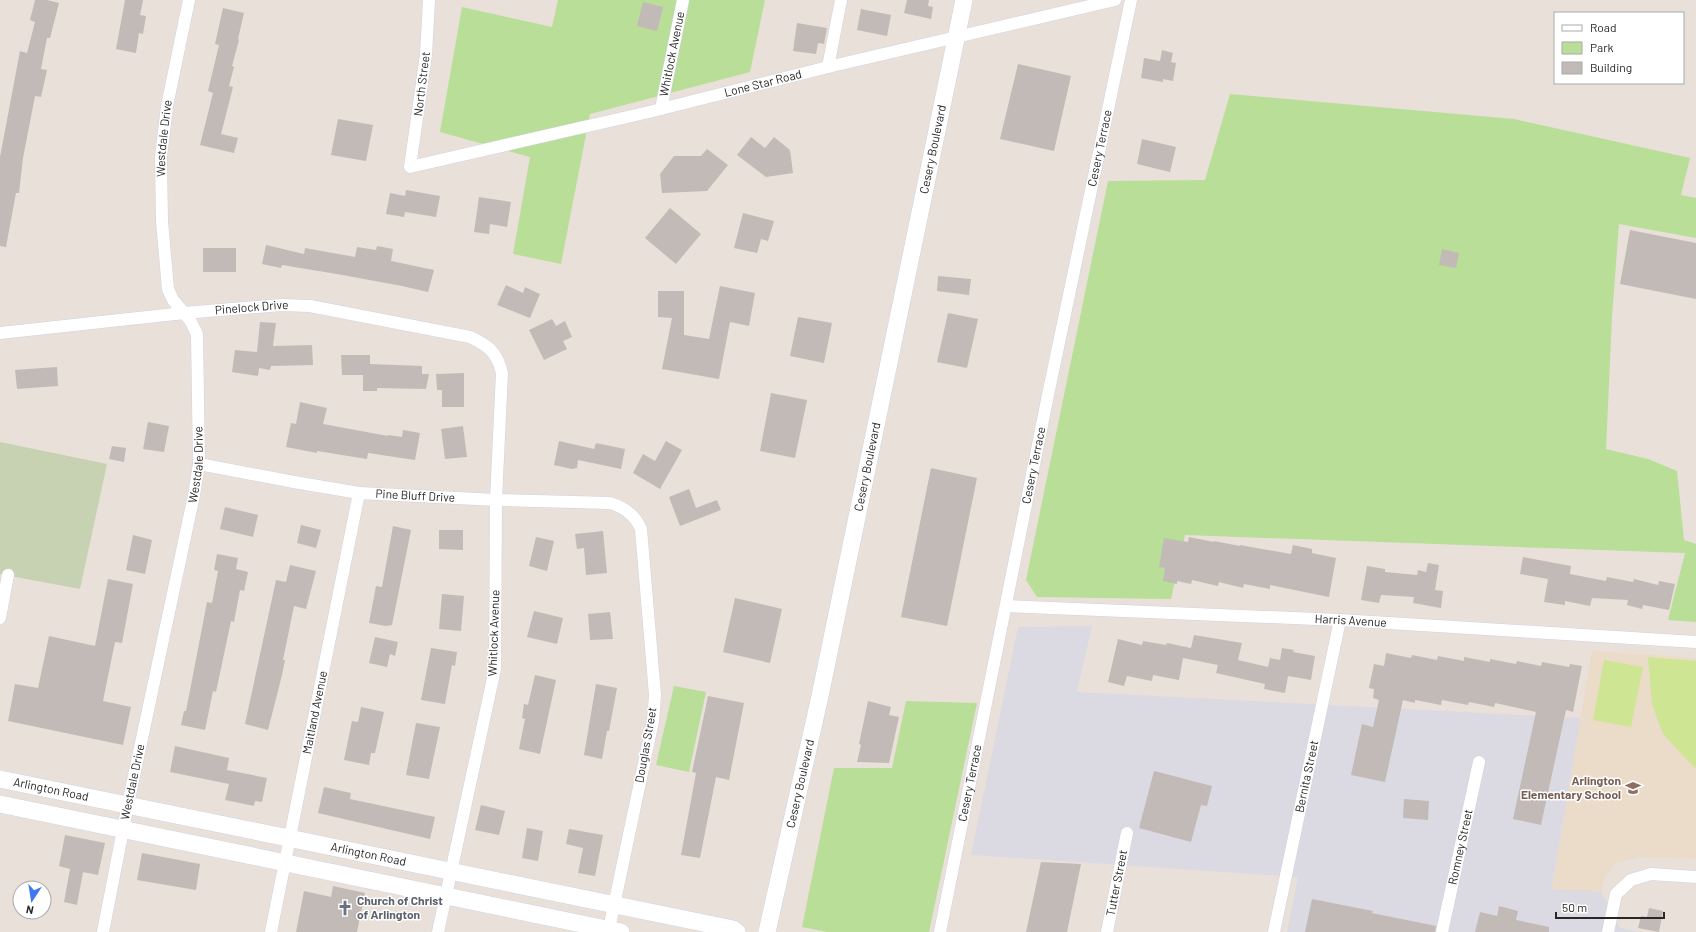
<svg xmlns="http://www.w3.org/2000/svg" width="1696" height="932" viewBox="0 0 1696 932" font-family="Barlow,sans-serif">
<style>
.industrial{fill:#dbdae2}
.education{fill:#ebdbc9}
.green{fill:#b9de97}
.cemetery{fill:#c6d2b1}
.pitch{fill:#cee593}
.building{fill:#c2bab6}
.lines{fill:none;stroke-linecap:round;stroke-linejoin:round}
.street-casing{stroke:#cfd4e0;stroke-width:13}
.secondary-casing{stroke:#cfd4e0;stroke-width:18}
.street{stroke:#fff;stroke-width:12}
.secondary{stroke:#fff;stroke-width:17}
.labels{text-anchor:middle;stroke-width:3;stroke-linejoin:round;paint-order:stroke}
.street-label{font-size:12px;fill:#272727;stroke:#fff}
.education-label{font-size:12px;font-weight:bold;fill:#785e54;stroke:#fff;text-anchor:end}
.worship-label{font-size:12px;font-weight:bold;fill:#5b616d;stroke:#fff;text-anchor:start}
</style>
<rect width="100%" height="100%" fill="#e9e0d9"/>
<path class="industrial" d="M1092,626L1077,692L1581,718L1552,888L1601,892L1620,928L1639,932H1287L1298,877L971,855L1018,627Z"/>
<path class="education" d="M1592,651L1696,658V859L1639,857L1616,863L1605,877L1601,892L1552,889Z"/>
<g class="green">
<path d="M558,0H765L750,72L590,114L561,264L513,254L530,157L440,132L462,7L552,27Z"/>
<path d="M1230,94L1514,119L1690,158L1681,195L1696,198V238L1619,224L1612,317L1606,449L1648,459L1677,471L1684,540L1696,544V622L1668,620L1685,553L1185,535L1171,599L1037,597L1026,580L1108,181L1205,180Z"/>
<path d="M674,686L706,692L689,772L656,765Z"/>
<path d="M906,701L977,703L929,932H827L802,927L834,768H892Z"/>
</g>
<path class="cemetery" d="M0,442L107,464L80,589L0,574Z"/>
<g class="pitch">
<path d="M1648,657L1696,661V768L1692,765L1663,734L1652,704Z"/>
<path d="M1604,660L1643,667L1631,727L1593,720Z"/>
</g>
<g class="building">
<path d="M35,0H47L59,3L50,38H47L41,69L47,70L41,97L35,96L23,158L19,193H16L6,247L0,246V157L20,51L27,53L35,22L30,20Z"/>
<path d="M125,0H143L140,15L146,16L143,34L139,33L136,53L116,49Z"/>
<path d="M907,0H929L928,6L933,7L931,19L904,13Z"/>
<path d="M643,2L663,7L657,31L637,26Z"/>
<path d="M223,8L244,13L238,39L239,40L232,66L234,67L229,86L233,87L221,134L238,138L234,153L200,145L213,93L208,91L219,45L215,44Z"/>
<path d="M861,9L891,15L887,36L857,30Z"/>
<path d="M797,23L827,28L824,44L818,43L816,54L793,51Z"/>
<path d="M1162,50L1173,53L1171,62L1176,63L1173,81L1163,79V82L1141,78L1144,58L1160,61Z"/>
<path d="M1018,64L1071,76L1054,151L1000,139Z"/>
<path d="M338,119L373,125L366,161L331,155Z"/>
<path d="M751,137L765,148L774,137L790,150L793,173L766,177L737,155Z"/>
<path d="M1142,139L1176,147L1170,172L1137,164Z"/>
<path d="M707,149L728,165L707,191L662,193L660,174L674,156H701Z"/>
<path d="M406,190L440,196L436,217L405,212L404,217L386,214L390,193L405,196Z"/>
<path d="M479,197L511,202L507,227L490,224L489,234L474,232Z"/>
<path d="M670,208L701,234L676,264L645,238Z"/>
<path d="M743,213L774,221L768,241L761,239L757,253L734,248Z"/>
<path d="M1630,230L1696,243V299L1620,284Z"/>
<path d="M266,245L304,254L305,248L355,257L357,247L376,250L377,246L393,249L391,261L434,270L428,292L402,286L337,274L282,265L281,268L262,264Z"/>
<rect x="203" y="248" width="33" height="24"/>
<path d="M1442,249L1459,253L1456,268L1439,265Z"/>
<path d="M938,276L971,279L969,295L937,291Z"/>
<path d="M506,285L523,293L525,287L540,294L530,318L497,305Z"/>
<path d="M720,286L755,293L749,326L730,322L719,379L662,369L672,318L658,317V291H684V335L709,339Z"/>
<path d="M948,313L978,319L967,368L937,362Z"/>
<path d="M798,317L832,323L824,363L790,356Z"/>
<path d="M552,319L556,326L565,321L572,337L563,341L567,349L544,360L529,330Z"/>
<path d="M260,322L276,323L273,346L312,345L313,365L271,366L270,370L259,368L258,376L232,372L235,350L257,352Z"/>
<path d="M341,355H370V364L422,366V374H429L426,389L377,388V391H363V375H342Z"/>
<path d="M57,367L58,386L17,389L15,370Z"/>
<path d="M464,373V407H442V390H437L436,374Z"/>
<path d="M771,393L807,400L795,458L760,451Z"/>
<path d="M300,402L327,408L323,424L388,436V435L402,437L403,430L420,433L415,460L368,453L367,459L317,451V453L286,447L291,423L296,424Z"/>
<path d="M148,422L169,426L164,452L143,449Z"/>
<path d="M463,426L467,457L445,459L441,429Z"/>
<path d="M559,441L594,449L596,443L625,449L621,469L578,460L577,468L572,469L554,465Z"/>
<path d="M666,441L682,450L660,489L633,473L643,454L655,461Z"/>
<path d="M112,446L126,448L124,462L109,459Z"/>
<path d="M931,468L977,478L947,626L901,617Z"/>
<path d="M689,489L696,508L717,500L721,510L680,526L669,497Z"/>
<path d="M225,507L258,515L253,537L220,529Z"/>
<path d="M301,525L321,530L316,548L297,543Z"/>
<path d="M393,526L411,530L392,625L386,626L369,623L376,586L382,587Z"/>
<path d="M439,530H463V550L439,549Z"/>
<path d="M603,531L607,573L586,575L584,548L577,549L575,534Z"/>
<path d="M133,535L152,540L145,574L126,570Z"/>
<path d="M536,537L554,541L547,571L529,566Z"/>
<path d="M1189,537L1214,542V541L1240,546V545L1291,554L1293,545L1312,549V553L1336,558L1329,597L1270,585V589L1244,584L1243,588L1219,582L1218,586L1192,580L1191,584L1177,581V584L1163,581L1165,568L1159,567L1164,538L1188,542Z"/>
<path d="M217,554L238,558L236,569L248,572L244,591L240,590L234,622L231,621L216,692L213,691L205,730L181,725L184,711H186L207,602L212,603L218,571L214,570Z"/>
<path d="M1523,557L1571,566L1570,574L1606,581L1607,577L1633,582L1634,579L1658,585L1659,581L1675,584L1669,610L1643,605L1642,609L1627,605L1628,600L1592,598L1590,606L1565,601V605L1544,602L1548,579L1520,574Z"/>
<path d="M1428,563L1439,565L1435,590L1443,591L1441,608L1413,603L1414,597L1381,595L1379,603L1361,600L1367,566L1385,569V572L1417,575L1418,570L1426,572Z"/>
<path d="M290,565L316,571L306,609L294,606L283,660H285L282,675L268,730L245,724L276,580L286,582Z"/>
<path d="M108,579L133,584L122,643L115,642L103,701L131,707L123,745L8,721L15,684L38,688L49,636L95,646Z"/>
<path d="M442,594L464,596L461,631L439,629Z"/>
<path d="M735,598L782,609L770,663L723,652Z"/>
<path d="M534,611L563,618L557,644L527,637Z"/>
<path d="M610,612L613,639L590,640L588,614Z"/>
<path d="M1194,635L1242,643L1238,660L1268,667L1270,658L1280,660L1282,648L1294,650L1293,652L1315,656L1311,680L1288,676L1285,693L1264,689L1265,684L1216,673L1218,665L1183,658L1179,680L1153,675L1152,681L1127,676L1124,686L1108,682L1118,639L1142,645L1143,641L1166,645L1167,643L1191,648Z"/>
<path d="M375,637L398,642L395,656L390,654L387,667L369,663Z"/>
<path d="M431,648L457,652L455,666L452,665L445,704L421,700Z"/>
<path d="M1386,653L1411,658L1412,655L1437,660L1438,656L1464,661V657L1490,662V659L1516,664L1517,661L1541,666L1542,662L1569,667L1570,664L1582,666L1573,712L1566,710L1541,825L1513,819L1536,712L1495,703L1494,707L1469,702L1468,705L1442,700L1441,705L1415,700V703L1403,700L1385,782L1351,775L1362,724L1373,727L1379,700L1373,698L1374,689L1369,688L1374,664L1384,666Z"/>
<path d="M535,675L556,680L540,754L519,749L525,719L522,718L524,704L528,705Z"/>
<path d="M596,684L617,688L609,731H607L602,759L584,755Z"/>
<path d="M708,696L744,703L729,780L716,777L700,858L681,855L696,773L692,772Z"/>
<path d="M868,701L891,707L889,715L899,717L889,763L857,762L861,745L859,744Z"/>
<path d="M361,707L384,712L375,753H371L369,765L344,760L352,721L358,722Z"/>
<path d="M416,723L440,727L429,779L406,775Z"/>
<path d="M175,746L229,758L227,770L267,778L262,802L255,801L254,806L225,800L229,784L170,772Z"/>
<path d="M1154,771L1212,786L1207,806L1201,805L1191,842L1139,828Z"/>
<path d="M324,787L351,793L350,799L435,817L430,839L318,813Z"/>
<path d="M1404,799L1429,801L1428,820L1403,818Z"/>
<path d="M481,805L505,811L499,835L475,830Z"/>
<path d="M527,828L543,831L538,861L522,858Z"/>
<path d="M569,829L603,835L595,876L578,873L583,848L566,844Z"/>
<path d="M65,835L105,843L98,875L83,872L77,905L64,902L70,869L59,866Z"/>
<path d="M142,853L200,864L196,890L137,880Z"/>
<path d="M1041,862L1081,864L1067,932H1026Z"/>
<path d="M333,886L365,893L357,932H296L304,891L331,897Z"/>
<path d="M1312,899L1373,911L1372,913L1436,926L1435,932H1305Z"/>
<path d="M1499,906L1518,911L1516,920L1549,927V932H1475L1480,912L1497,916Z"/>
<path d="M1649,908L1663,911L1659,932L1638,928L1641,916L1647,917Z"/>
</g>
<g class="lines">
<g class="street-casing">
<g id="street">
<path id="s1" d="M429,0L426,55L410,167L649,112L828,67L1115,0"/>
<path d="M828,67L841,0"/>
<path id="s2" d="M661,109L683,0"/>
<path id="s3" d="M0,333L184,313L281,305L310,306L470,337C489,346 497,352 502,373L496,500L495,669L438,932"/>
<path id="s4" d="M199,464L294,482L359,493L496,500L610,503C624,507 635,515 641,529L655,695L653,721L609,929"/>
<path id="s5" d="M1006,606L1340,620L1696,642"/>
<path d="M0,618L8,575"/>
<path id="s6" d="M103,932L128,804L194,495L199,464L197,334L190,320L173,300L168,289L162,221L161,157L167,106L189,0"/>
<path id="s7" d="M271,932L359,493"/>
<path id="s8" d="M940,932L1048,395L1131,0"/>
<path id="s9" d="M1107,932L1127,833"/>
<path id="s10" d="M1274,932L1340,620"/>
<path id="s11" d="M1442,932L1479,762"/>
<path d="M1608,932L1616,894L1631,880L1651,874L1696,877"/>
</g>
</g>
<g class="secondary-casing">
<g id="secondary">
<path id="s12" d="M0,779L733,929L737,932"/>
<path d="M0,804L621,932"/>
<path id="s13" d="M767,932L820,696L964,0"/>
</g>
</g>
<use href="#street" class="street"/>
<use href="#secondary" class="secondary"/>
</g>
<defs>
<g id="school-bare" transform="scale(1.2)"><path d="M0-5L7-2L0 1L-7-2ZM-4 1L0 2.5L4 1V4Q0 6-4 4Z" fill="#8d6e63" stroke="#fff" stroke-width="2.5" paint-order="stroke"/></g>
<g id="church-bare" transform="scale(1.2)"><path d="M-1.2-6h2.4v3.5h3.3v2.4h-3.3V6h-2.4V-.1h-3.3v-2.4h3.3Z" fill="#6b7280" stroke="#fff" stroke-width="2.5" paint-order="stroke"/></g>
</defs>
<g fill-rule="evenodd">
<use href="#school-bare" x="1633" y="788"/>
<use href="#church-bare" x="345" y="908"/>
</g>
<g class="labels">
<g class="street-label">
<text dy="4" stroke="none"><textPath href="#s2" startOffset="56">Whitlock Avenue</textPath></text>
<text dy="4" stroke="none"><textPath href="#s1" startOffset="531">Lone Star Road</textPath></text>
<text transform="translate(422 84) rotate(-83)" y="4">North Street</text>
<text dy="4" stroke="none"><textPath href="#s6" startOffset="813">Westdale Drive</textPath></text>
<text dy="4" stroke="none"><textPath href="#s13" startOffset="800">Cesery Boulevard</textPath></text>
<text dy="4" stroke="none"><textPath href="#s8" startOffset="800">Cesery Terrace</textPath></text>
<text dy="4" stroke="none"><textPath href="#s3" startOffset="253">Pinelock Drive</textPath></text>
<text dy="4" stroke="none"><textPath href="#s6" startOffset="477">Westdale Drive</textPath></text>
<text dy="4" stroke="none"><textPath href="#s13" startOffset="476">Cesery Boulevard</textPath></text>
<text dy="4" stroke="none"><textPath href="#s8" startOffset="476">Cesery Terrace</textPath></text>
<text dy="4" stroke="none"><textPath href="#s4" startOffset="219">Pine Bluff Drive</textPath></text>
<text dy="4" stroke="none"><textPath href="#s5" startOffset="345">Harris Avenue</textPath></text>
<text transform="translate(494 633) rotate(-88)" y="4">Whitlock Avenue</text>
<text dy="4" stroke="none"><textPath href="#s7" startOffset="224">Maitland Avenue</textPath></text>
<text transform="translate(646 745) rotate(-80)" y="4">Douglas Street</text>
<text dy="4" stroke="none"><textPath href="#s10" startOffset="159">Bernita Street</textPath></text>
<text dy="4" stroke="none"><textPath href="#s6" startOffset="153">Westdale Drive</textPath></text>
<text dy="4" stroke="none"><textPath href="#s13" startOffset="152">Cesery Boulevard</textPath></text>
<text dy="4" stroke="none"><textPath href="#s8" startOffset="152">Cesery Terrace</textPath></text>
<text dy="4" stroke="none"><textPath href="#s12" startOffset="52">Arlington Road</textPath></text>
<text dy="4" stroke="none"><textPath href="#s11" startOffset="87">Romney Street</textPath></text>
<text dy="4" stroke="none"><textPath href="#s12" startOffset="376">Arlington Road</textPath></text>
<text dy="4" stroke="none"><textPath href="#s9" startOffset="50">Tutter Street</textPath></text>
</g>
<g class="education-label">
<text x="1621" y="785">Arlington<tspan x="1621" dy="14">Elementary School</tspan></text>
</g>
<g class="worship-label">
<text x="357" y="905">Church of Christ<tspan x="357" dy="14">of Arlington</tspan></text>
</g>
</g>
<rect x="1554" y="12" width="130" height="72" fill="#ffffff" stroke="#a9a9a9"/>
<rect x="1562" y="25" width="20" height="6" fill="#ffffff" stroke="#a9a9a9"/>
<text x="1590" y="32" font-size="12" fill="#272727">Road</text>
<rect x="1562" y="42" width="20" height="12" fill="#b9de97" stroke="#a9a9a9"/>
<text x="1590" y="52" font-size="12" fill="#272727">Park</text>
<rect x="1562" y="62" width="20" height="12" fill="#c2bab6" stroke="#a9a9a9"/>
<text x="1590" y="72" font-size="12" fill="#272727">Building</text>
<g transform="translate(32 900) rotate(192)"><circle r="19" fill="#ffffff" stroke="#a9a9a9"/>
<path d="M0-3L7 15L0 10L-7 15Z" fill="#3f78f1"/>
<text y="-6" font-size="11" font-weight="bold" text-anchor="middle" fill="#272727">N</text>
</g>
<path d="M1556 912v6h108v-6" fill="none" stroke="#272727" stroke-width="2"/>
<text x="1562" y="912" font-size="12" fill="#272727" stroke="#ffffff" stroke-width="3" paint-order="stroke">50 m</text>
</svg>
